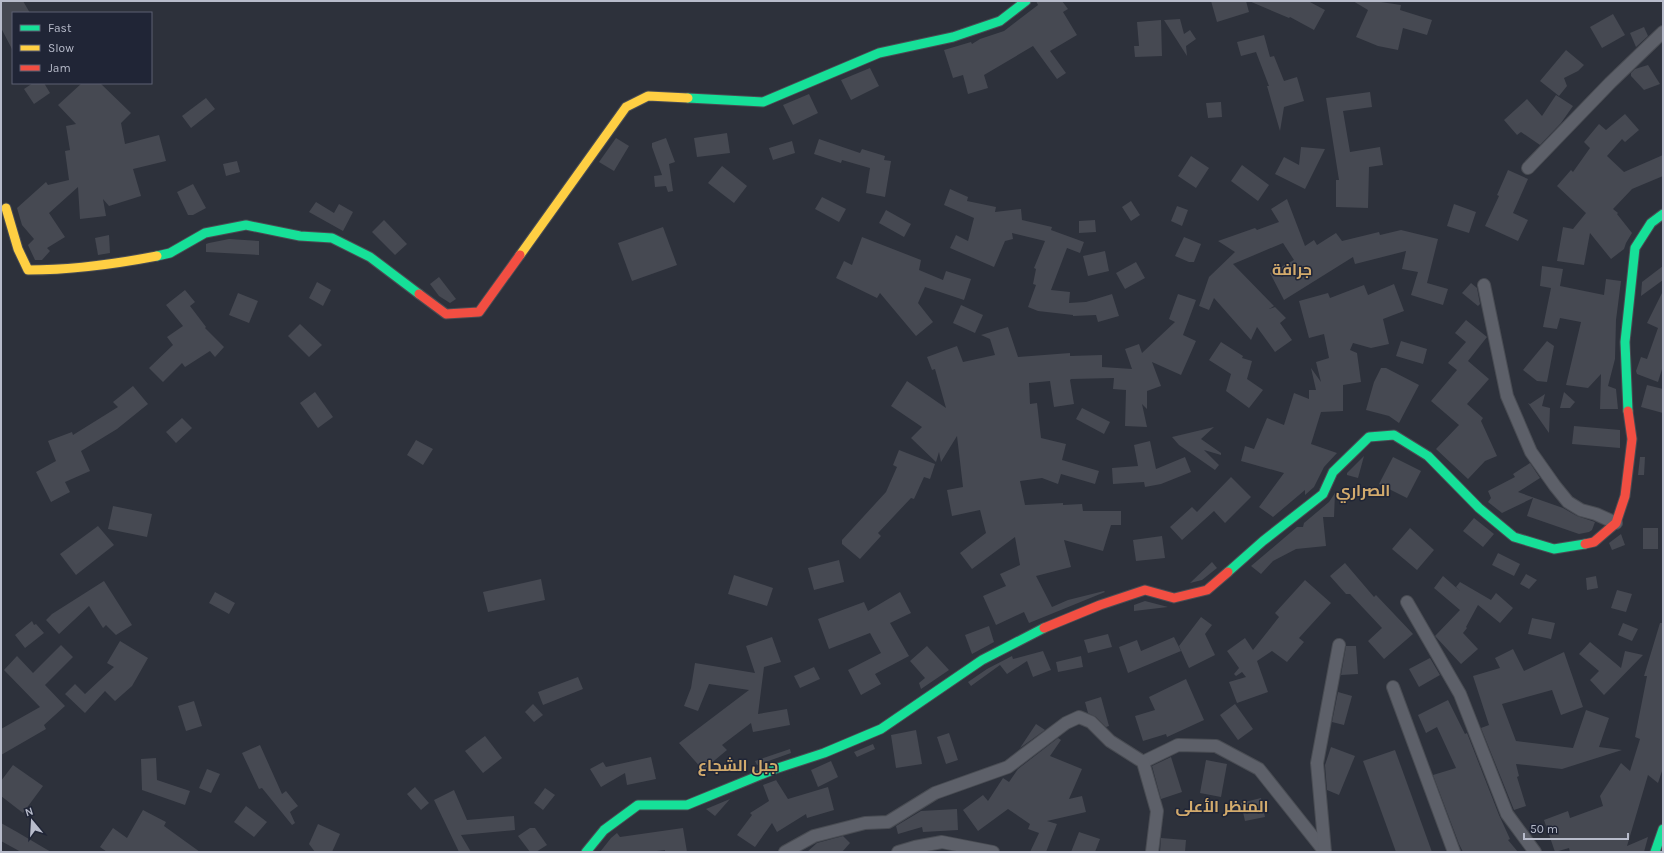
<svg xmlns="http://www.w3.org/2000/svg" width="1664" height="853" viewBox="0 0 1664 853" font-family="Karla,Cairo,sans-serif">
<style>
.building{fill:#464952}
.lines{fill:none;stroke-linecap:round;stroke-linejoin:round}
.street-casing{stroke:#494c53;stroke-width:14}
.fast-casing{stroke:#494c53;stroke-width:11}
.slow-casing{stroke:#494c53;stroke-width:11}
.jam-casing{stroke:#494c53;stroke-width:11}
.street{stroke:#5d6069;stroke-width:12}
.fast{stroke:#16e098;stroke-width:9}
.slow{stroke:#ffcf43;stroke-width:9}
.jam{stroke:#f24e42;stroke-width:9}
.labels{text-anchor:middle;stroke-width:3;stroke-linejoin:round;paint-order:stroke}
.district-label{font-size:16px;font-weight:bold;fill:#d2aa6c;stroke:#202536}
</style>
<rect width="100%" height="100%" fill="#2d313b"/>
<g class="building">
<path d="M1,1H23L30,13H13V51L1,28Z"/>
<path d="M1036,1H1062L1068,9L1063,12L1077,35L1050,51L1066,73L1057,79L1033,46L984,75L988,88L968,94L963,75L953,78L944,50L971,42L972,44L980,39L1004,31L1038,5Z"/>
<path d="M1211,1H1246L1249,12L1217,22Z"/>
<path d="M1249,1H1308L1325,10L1314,30L1290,17L1289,18Z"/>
<path d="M1353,1H1374L1401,5L1400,10L1432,20L1427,35L1403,28L1398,50L1378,46L1356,37L1368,10Z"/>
<path d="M1613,14L1625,35L1602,48L1590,27Z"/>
<path d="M1180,19L1184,34L1190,30L1196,39L1186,46L1187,56L1164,20Z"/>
<path d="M1161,20L1162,56L1135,57L1134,46H1139L1137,22Z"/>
<path d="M1644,27L1648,36L1636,47L1630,33Z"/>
<path d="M1264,35L1270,57L1274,56L1284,81L1297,77L1304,101L1284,107L1280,131L1267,86H1269L1256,52L1241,56L1237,42Z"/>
<path d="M1566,50L1584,65L1578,71L1564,78L1567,86L1559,96L1540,81Z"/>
<path d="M1648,65L1660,84L1644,90L1631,76V73L1635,69Z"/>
<path d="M870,68L879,86L851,100L841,80Z"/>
<path d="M33,83H44L50,93L34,104L24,89Z"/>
<path d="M82,83H100L131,113L121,123L125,144L159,135L166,161L133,169L141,196L109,206L103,199L106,216L80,219L78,187L49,213L65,237L47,248L50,251L42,260H35L28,245L34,239L22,225L17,208L46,182L48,185L69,180L65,151L70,150L66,126L76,124L58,105Z"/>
<path d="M1370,92L1372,107L1343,111L1350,152L1380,147L1383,165L1369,167L1368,208L1336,207V180H1339L1326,98Z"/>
<path d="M809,94L818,113L793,125L783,105Z"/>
<path d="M1556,95L1573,106L1561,123L1540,145L1521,132L1517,135L1504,120L1527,99L1542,116Z"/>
<path d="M206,98L215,109L191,128L182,116Z"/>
<path d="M1221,102L1222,117L1208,118L1206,103Z"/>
<path d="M1625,114L1639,130L1625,142L1622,139L1607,156L1624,172L1663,155V176L1632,189L1613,209L1618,213L1617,214L1632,233L1626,243L1624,249L1611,259L1590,233L1584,265L1557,261L1563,227L1573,229L1586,213L1557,186L1571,170L1573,172L1590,148L1584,142L1599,124L1606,130Z"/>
<path d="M727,133L730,153L697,157L694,138Z"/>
<path d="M616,138L629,146L614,171L599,162Z"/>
<path d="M666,138L675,162L669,164L673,191L668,192L666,186L655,187L654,176L662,175L652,147V143Z"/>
<path d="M819,139L860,153L862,149L885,156L884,160L891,161L885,197L866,193L870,168L842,160L841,163L814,154Z"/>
<path d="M792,141L795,153L773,160L769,148Z"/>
<path d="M1301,147L1325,149L1305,189L1275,174L1284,157L1299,165Z"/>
<path d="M1191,156L1209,168L1196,188L1178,176Z"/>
<path d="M237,161L240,172L226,176L223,164Z"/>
<path d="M1242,165L1269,185L1258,201L1231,181Z"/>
<path d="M722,166L747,186L734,203L708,183Z"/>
<path d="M1508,170L1528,179L1513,213L1528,220L1518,241L1485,226L1499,196L1497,195Z"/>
<path d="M193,184L206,208L193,215H188L177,192Z"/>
<path d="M950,189L968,197L967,201L996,207L995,212L1021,209L1022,220L1052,227L1051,230L1084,242L1080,253L1067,248L1051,290L1070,292L1069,303L1086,302L1112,294L1119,316L1098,322L1096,315L1073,316V315L1038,311L1028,307L1036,285L1033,284L1036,269L1034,268L1045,241L1012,233L1013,239L1005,241L994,267L950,248L956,235L968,241L974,218L944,205Z"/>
<path d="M822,197L846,209L839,222L815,209Z"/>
<path d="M1287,199L1305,246L1314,240L1317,245L1336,233L1342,241L1379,232L1380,235L1401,230L1438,239L1427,283L1448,289L1443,305L1411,295L1418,272L1402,269L1406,251L1355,264L1353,257L1284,300L1270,273L1294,260L1283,243L1233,264L1274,306L1269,309L1275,307L1286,318L1280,323L1292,340L1275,352L1257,327L1251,340L1214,298L1209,310L1199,306L1209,277L1235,252L1218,241L1255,228L1257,230L1279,222L1271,209Z"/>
<path d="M1131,201L1140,215L1131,221L1122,207Z"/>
<path d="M316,202L334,213L339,204L353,212L343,231L309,212Z"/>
<path d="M1454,204L1476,212L1469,233L1447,226Z"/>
<path d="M1177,206L1188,210L1182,226L1171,221Z"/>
<path d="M886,210L911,224L904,237L879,223Z"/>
<path d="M384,220L407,244L395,255L372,232Z"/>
<path d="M1095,220L1096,232L1079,233V221Z"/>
<path d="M663,227L677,265L632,281L618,243Z"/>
<path d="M109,235L110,253L98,255L95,238Z"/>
<path d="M862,237L921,260L919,270L943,280L946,271L971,279L964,300L925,287L918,303L933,322L916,336L880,293L877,298L836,278L844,261L852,265Z"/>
<path d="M1184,237L1201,244L1194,262H1189L1175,256Z"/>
<path d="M229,239L259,241V255L206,252V244L209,243Z"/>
<path d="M1105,251L1109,271L1088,276L1083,256Z"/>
<path d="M1136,262L1145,278L1125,289L1116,273Z"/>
<path d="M1542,266L1563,269L1560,286L1604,295L1606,279L1621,281L1616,320L1615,359L1608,386L1616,389L1618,409H1600L1601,374L1588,388L1566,385L1581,322L1560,318L1557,329L1543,327L1551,288L1540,286Z"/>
<path d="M1663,266V280L1641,296L1642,282Z"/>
<path d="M439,277L456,299L450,303L439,296L430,284Z"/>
<path d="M317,282L331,290L323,306L309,298Z"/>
<path d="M1471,283L1477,288L1480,304L1478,306L1462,293Z"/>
<path d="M1394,284L1404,311L1383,319L1389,344L1371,348L1353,343L1350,350L1357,353L1361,382L1343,385V411L1321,412L1311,444L1337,453L1324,467L1314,487L1305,495V490L1273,517L1259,507L1284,473L1241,461L1245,446L1254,449L1267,418L1284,425L1294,393L1309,399V390H1316L1311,368L1321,382L1316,362L1329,358L1324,334L1309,338L1299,301L1328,293L1330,298L1364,285L1368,295Z"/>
<path d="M185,290L195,302L190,306L206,327L205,328L224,347L215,357L210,351L185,367L182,363L163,382L149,368L173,345L167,337L183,326L166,305Z"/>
<path d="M1663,291V366L1658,382L1637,374L1636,371L1641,357L1647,359L1658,328L1647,323Z"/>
<path d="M238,293L258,301L249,323L229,315Z"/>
<path d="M1178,294L1196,300L1183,335L1196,341L1181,375L1152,362L1161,386L1147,391V409L1142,404L1147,427L1125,426L1126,390L1113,389L1114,378L1071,379L1070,380L1074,404L1054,407L1050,381L1029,383L1030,404L1037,403L1041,438L1066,444L1062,460L1099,471L1095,484L1061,474L1058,484L1042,478L1020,481L1025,505L1063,503V505L1082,504L1083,511H1121V525H1111L1103,551L1064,540L1071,567L1036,576L1052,607L1068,600L1104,591L1105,592L1029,623L1024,612L996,625L983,596L1006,586L1000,574L1020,565L1015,537L972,569L960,553L986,533L980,510L952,516L947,490L963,487L957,436L941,462L939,452L936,462L911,438L922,427L891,406L907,381L946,408L935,369L932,370L927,357L957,346L963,362L995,355L990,339L981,335L1008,327L1018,357L1070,353V356L1102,355V367L1132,369L1125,349L1139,344L1142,353L1175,322L1169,319Z"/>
<path d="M961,305L983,315L975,333L953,323Z"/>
<path d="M1466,320L1487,337L1468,361L1489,379L1467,404L1483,418L1481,421L1497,456L1485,461L1468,479L1436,449L1459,425L1431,401L1457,370L1448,363L1466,342L1455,333Z"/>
<path d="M300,324L322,345L309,357L288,336Z"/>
<path d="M1401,341L1427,349L1423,364L1396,356Z"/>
<path d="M1547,341L1554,346L1547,382L1537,381L1523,370Z"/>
<path d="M1221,342L1243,356L1242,358L1252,361L1247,379L1263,390L1249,408L1226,391L1231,374L1209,360Z"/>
<path d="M1381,368H1386L1419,385L1399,423L1389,416L1366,410L1374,382Z"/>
<path d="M1647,385L1663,389V413L1641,407Z"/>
<path d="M133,386L148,404L117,429L81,451L90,471L65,482L70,492L51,502L36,472L56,461L48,441L72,432L73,435L118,407L113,402Z"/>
<path d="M315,392L333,417L318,428L300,403Z"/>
<path d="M1564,392L1575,402L1570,408H1560Z"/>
<path d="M1545,394L1542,406L1550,408L1549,433L1528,403L1530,404Z"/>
<path d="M1082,408L1110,422L1104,434L1076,419Z"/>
<path d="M182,418L192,428L176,443L166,432Z"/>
<path d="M1574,426L1620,430V448L1572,444Z"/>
<path d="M1214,427L1201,439L1221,453V455L1204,450L1219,465L1215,470L1179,445L1172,437Z"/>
<path d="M416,440L433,449L423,465L407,455Z"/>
<path d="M1150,441L1156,469L1185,457L1191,472L1161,484L1145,487L1144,482L1113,484L1112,468L1138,466L1134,445Z"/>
<path d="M899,450L935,464L930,479L924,477L914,499L911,498L878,533L881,536L860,559L842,544V540L886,492L897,467L893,465Z"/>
<path d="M1364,456L1358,478L1347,475V473Z"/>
<path d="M1393,457L1421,471L1407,498L1379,484Z"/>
<path d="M1640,457H1645L1644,475H1638Z"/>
<path d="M1530,463L1540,478L1518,492L1563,508L1577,516L1595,522L1592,530L1589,532L1579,534L1527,516L1533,498L1502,513L1488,502L1491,498L1488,491L1515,477L1513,474Z"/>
<path d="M1231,477L1251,497L1225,523L1214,511L1182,540L1170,527L1192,507L1197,512Z"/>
<path d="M1335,493L1334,517H1323L1326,546L1296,549L1273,561L1261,574L1251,566L1297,527H1303L1304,523L1329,502Z"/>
<path d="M113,506L152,514L147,537L108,529Z"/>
<path d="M1474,518L1494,534L1483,547L1463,531Z"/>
<path d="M98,526L114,545L76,575L60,554Z"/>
<path d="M1410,528L1434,550L1417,570L1392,549Z"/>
<rect x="1643" y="528" width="15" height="21"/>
<path d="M1621,534L1625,545L1612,550L1609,543Z"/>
<path d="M1162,536L1165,558L1136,561L1133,540Z"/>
<path d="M1498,553L1520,564L1514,576L1492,565Z"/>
<path d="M839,560L844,582L814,590L808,568Z"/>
<path d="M1212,562L1217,568L1202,580L1190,583Z"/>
<path d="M1345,563L1374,597L1376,595L1413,634L1384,659L1368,641L1382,628L1350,594H1346L1330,576Z"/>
<path d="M1526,574L1537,580L1529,589L1520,584Z"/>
<path d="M734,575L773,588L767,606L728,594Z"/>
<path d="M1443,576L1460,591L1456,587L1460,582L1491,600L1496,593L1513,608L1500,623L1478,605L1466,627L1467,628L1463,633L1478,649L1461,664L1435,636L1460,610L1434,588Z"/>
<path d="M1596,576L1598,588L1587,590L1586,578Z"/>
<path d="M541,579L545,600L488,612L483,592Z"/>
<path d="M1305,580L1331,603L1299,638L1304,642L1287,662L1272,651L1257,661L1268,692L1237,703L1229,682L1246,677L1242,672L1236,676L1234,674L1239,668L1227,651L1245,638L1253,650L1279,617L1275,613Z"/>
<path d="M104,581L132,625L116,635L106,625L103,628L89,606L59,634L46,620L52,614Z"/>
<path d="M1617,590L1632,594L1626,612L1611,608Z"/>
<path d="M215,592L235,603L229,614L209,603Z"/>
<path d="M900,592L911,613L890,623L909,656L875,674L881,684L861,695L848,670L881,653L870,633L829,649L818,619L864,602L868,611Z"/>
<path d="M1145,601L1168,607L1134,611V605Z"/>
<path d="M1201,617L1212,625L1205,634L1215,655L1189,668L1179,646Z"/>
<path d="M1532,618L1555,623L1551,639L1528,634Z"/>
<path d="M32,621L34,625L36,624L44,633L25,648L15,635Z"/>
<path d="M1623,623L1638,629L1632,641L1618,635Z"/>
<path d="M1660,623H1663V768L1658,783L1648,775L1627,846L1648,837L1644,852H1570L1569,848L1555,852L1544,820L1568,811L1570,818L1603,806L1600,796L1621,763L1630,771L1640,739L1635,737L1647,676H1644Z"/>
<path d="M989,626L994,642L972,654L965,635Z"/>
<path d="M1108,634L1112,647L1088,653L1084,640Z"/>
<path d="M772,637L781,662L764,667L758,714L787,709L790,725L753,732L751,723L722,745L727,750L703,770L679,743L749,690L709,684L698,711L684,706L691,688L695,663L755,673L746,646Z"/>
<path d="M1174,637L1181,651L1128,673L1119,647L1137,640L1141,651Z"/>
<path d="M120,641L148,658L132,686L115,701L105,691L85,713L65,694L75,684L85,694L114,667L107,663Z"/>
<path d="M1590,642L1621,668L1625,651L1643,655L1604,695L1590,680L1599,671L1579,654Z"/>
<path d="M61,645L73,657L45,685L65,706L44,725L46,729L1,755V729L40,707L4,670L17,656L33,673Z"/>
<path d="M927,646L949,670L921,689L919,683L925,678L910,661Z"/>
<path d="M1346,646H1356L1358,674L1341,675Z"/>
<path d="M1513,649L1524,671L1564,652L1583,707L1561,715L1552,690L1502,704L1516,741L1573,748L1586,710L1609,718L1599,747L1622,750L1562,769L1516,764L1519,776L1517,777L1526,806L1514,810L1481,728L1489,725L1473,676L1500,668L1495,658Z"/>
<path d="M1043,651L1051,670L1033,677L1027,661L1007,674L1000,665L971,686L968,682L987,669L1012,656L1013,659Z"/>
<path d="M1081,656L1083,667L1058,672L1056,662Z"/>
<path d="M1430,658L1440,675L1419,687L1409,669Z"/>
<path d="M814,667L820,679L800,688L794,676Z"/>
<path d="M578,677L583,689L543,705L538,692Z"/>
<path d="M1186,679L1204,720L1167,737L1166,734L1143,741L1135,716L1155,710L1149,697Z"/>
<path d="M1338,692L1352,696L1344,725L1332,722Z"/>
<path d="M1101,697L1109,726L1106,727L1096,717L1088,713L1085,702Z"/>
<path d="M1448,700L1465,734L1467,733L1499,815L1510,839L1508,840L1518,852H1463L1459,844L1433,775L1456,768L1437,727L1426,733L1418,715Z"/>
<path d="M194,701L202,726L186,731L178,706Z"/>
<path d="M533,704L543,715L534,722L525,712Z"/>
<path d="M1235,704L1253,729L1238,740L1220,715Z"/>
<path d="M1036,724L1045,730L1020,748Z"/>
<path d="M916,730L922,764L896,768L891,735Z"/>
<path d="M949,733L958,760L946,764L937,737Z"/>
<path d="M485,736L502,758L483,773L465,751Z"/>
<path d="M1058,738L1061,740L1050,756L1082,769L1069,799L1082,796L1086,812L1047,821L1057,824L1046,852H1030L1039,833L1028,829L1030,824L1008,809L978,831L963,810L983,795L988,801L1003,778L1009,782L1018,769Z"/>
<path d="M873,744L875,749L857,757L854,752Z"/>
<path d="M260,745L282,794L286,791L298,806L290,812L295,823L292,825L262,788L259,789L242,753Z"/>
<path d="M1331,747L1355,756L1339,795L1327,790L1325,765Z"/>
<path d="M790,749L791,753L757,765L755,761Z"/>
<path d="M1395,750L1432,852H1396L1363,761Z"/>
<path d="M651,757L656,779L627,785L625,773L601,787L590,769L603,762L606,767Z"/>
<path d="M1171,757L1182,792L1161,799L1152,766Z"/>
<path d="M156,758L157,780L190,791L185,805L142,790L141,759Z"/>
<path d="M1206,760L1227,764L1221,797L1200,793Z"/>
<path d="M831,761L838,777L818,787L811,770Z"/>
<path d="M13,765L43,786L23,813L1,796V781Z"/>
<path d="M207,769L220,774L211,793L199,788Z"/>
<path d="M798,773L776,780L788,799L828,787L834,810L807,818L806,814L777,832L772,823L755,847L737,835L752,815L750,813L769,801L763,785L779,779Z"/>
<path d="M415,787L429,803L421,810L407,794Z"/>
<path d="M545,788L555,795L543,810L534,803Z"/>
<path d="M454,790L467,820L514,816L515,830L461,835L471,852H459L434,800Z"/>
<path d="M1261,798L1265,817L1245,821L1241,803Z"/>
<path d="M730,799L715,816L706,809Z"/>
<path d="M246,806L267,822L254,837L234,822Z"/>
<path d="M957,809L958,830L923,832L922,827L898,834L896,826L921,811Z"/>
<path d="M143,810L166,822L164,826L200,852H107L100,847L113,828L127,838Z"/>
<path d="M1,823L17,832L51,852H21L1,841Z"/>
<path d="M318,824L340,834L332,852H315L309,844Z"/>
<path d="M530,828H535L547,845L536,852H530L518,836Z"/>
<path d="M683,828L687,852H665V850L649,852H600L611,838L617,833L620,837Z"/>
<path d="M1079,832L1100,839L1095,852H1071Z"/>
<path d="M843,836L850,843L842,852H807L817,843Z"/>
<path d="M1161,838L1186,840L1185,852H1160Z"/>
</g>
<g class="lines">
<g class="street-casing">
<g id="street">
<path d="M1528,168L1610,83L1663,32"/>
<path d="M1484,285L1507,396L1531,452L1555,486L1568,502L1581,510L1596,514L1616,523"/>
<path d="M1407,602L1460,694L1507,814L1535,852"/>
<path d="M1393,687L1454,852"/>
<path d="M1143,762L1178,745L1216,746L1259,769L1325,852"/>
<path d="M785,852L814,836L865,823L888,822L935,793L1008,767L1054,732L1066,723L1079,717L1091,722L1110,741L1143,762L1157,811L1152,852"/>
<path d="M898,852L915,847L942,842L993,852"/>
<path d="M1325,852L1317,763L1339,645"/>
</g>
</g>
<g class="fast-casing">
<g id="fast">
<path d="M688,98L763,102L879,53L953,37L1000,21L1026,1"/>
<path d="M157,256L170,253L205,233L246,225L300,236L332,238L370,257L419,294"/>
<path d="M1628,411L1625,342L1635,248L1651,223L1663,214"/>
<path d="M1228,572L1263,541L1323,494L1333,472L1369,437L1394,435L1428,456L1479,508L1514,537L1554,549L1585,544"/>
<path d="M586,852L604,830L638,805H687L775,769L824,753L881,729L982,660L1044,628"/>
<path d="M1655,852L1663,829"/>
</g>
</g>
<g class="slow-casing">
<g id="slow">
<path d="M6,208L18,249L28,270C72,270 115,264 157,256"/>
<path d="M520,255L626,107L648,96L688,98"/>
</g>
</g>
<g class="jam-casing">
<g id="jam">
<path d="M419,294L446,314L479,312L520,255"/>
<path d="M1585,544L1594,542L1616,523L1625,496L1632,439L1628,411"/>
<path d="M1044,628L1100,605L1145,590L1174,598L1207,590L1228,572"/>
</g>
</g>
<use href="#street" class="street"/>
<use href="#fast" class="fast"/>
<use href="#slow" class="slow"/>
<use href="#jam" class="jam"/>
</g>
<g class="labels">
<g class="district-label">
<text x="1292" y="275">جرافة</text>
<text x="1363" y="496">الصراري</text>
<text x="738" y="771">جبل الشجاع</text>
<text x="1222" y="812">المنظر الأعلى</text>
</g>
</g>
<rect width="1664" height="853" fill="none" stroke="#b8bccb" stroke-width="4"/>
<rect x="12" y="12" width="140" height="72" fill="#202536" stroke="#5d6172"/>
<rect x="20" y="25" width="20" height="6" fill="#16e098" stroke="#5d6172"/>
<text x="48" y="32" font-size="12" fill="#b8bccb">Fast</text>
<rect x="20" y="45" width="20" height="6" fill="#ffcf43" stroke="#5d6172"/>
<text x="48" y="52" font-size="12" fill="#b8bccb">Slow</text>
<rect x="20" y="65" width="20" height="6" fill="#f24e42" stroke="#5d6172"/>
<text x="48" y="72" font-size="12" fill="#b8bccb">Jam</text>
<g transform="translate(32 821) rotate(342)" stroke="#202536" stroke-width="3" paint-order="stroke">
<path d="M0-3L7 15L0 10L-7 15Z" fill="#b8bccb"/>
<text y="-6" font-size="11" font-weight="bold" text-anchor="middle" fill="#b8bccb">N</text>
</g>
<path d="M1524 833v6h104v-6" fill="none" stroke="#b8bccb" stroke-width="2"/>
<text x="1530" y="833" font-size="12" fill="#b8bccb" stroke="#202536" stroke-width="3" paint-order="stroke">50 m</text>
</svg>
